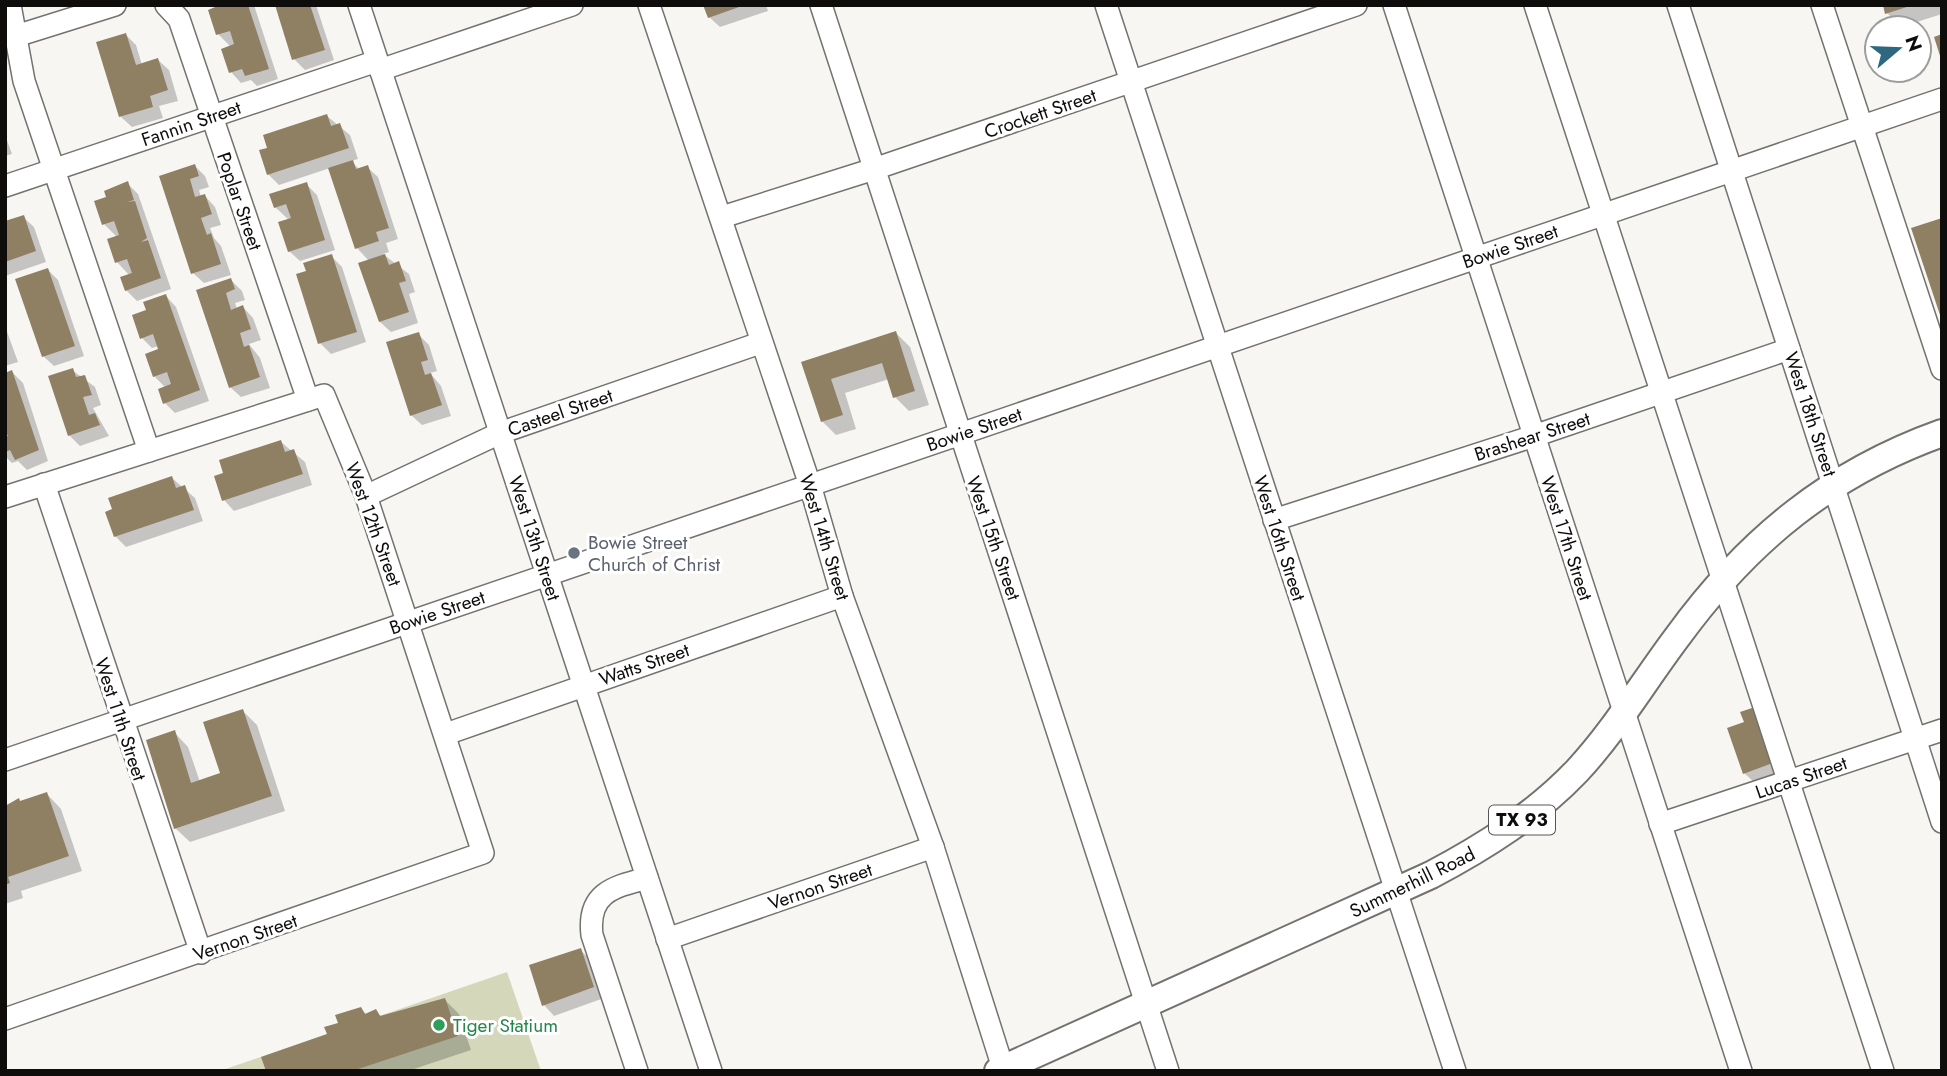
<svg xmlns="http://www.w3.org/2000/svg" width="1947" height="1076" viewBox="0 0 1947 1076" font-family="Jost,sans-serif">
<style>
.green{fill:#d4d7ba}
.shadow{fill:#0003}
.building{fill:#8f7f63}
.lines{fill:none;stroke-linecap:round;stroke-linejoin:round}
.minor-casing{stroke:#74726f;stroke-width:24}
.major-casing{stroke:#74726f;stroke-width:30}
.minor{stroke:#fff;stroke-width:21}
.major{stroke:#fff;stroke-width:26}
.worship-dot{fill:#6b7280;stroke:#fff;stroke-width:2.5}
.leisure-dot{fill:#2e9e5b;stroke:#fff;stroke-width:2.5}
.labels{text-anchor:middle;stroke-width:6;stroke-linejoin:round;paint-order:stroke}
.shield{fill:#fff;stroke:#565655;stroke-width:2}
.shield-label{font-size:18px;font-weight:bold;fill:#0e0d0c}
.street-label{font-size:19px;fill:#0e0d0c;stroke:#fff}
.worship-label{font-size:19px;fill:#5b616d;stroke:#fff;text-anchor:start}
.leisure-label{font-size:19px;fill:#27864d;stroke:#fff;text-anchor:start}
</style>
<rect width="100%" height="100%" fill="#f8f6f3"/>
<path class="green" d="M507,972L541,1071H220Z"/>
<g class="shadow">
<path d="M222,5H254L278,79L257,86L251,80L241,83L231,72V47L218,34Z"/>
<path d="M276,5H316L334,60L305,70L294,59Z"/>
<path d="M705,5H766L768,11L720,27L709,17Z"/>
<path d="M1884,5H1942V14L1901,27L1887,13Z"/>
<path d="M126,35L136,45L142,65L158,60L169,70L178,101L159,106L163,118L132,127L121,117L98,43Z"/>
<path d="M327,116L350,135L358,159L351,161L359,169L367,167L378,177L398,239L386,243L389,252L383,254L409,274L415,292L409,294L418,323L391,332L380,322L369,261L357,248L330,168L279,185L268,174Z"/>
<path d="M5,135L12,154L5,156Z"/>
<path d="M195,166L205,176L209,187L199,190L201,197L205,196L215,207L221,225L210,228L214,238L221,246L231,275L204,283L193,273L161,177Z"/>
<path d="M127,183L138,194L171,289L137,301L126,290L130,276L117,262L109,240L117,237L104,224L108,198Z"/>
<path d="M306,184L317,195L335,250L300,261L289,251V220L275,207Z"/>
<path d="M23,217L34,227L46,262L5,276V223Z"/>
<path d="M331,256L342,267L366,342L331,354L320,343L308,272Z"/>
<path d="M48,270L58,280L84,356L54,366L43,356Z"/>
<path d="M231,280L242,291L245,300L235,303L237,309L243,307L253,318L261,340L249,344L260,358L270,388L241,397L230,387L199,291Z"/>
<path d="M166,296L176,307L209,401L175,413L165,403L166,388L154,376L159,346L152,348L142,338L148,311Z"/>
<path d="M5,326L18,362L5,366Z"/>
<path d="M896,333L910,347L929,405L909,411L895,397L889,379L845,393L856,429L836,435L822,421L803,363Z"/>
<path d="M418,334L429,345L437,371L430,373L441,386L451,416L422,425L411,415Z"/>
<path d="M72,370L95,387L101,405L93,408L109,436L80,446L69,435Z"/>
<path d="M12,372L23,383L48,461L27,470L18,461L12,463L5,456V374Z"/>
<path d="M281,442L305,462L312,485L234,511L224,500Z"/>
<path d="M172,478L195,498L203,521L126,547L115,536Z"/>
<path d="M243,711L257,725L285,811L190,842L175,828L174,732L188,747L200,782L222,774Z"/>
<path d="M1729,729L1787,772L1755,783L1744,773Z"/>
<path d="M47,794L61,809L82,871L21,891L23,898L5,904V808Z"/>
<path d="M580,950L591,960L604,998L554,1016L544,1005Z"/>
<path d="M444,999L459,1014L471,1050L408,1071H268L329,1036L361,1009L367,1015L376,1011L382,1017Z"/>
</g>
<g class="building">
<path d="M220,5H248L269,69L245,76L242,69L229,73L221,49L234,44L230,31L216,35L208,10Z"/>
<path d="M275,5H310L325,50L292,60Z"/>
<path d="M703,5H742V6L708,18Z"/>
<path d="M1883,5H1909L1910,6L1885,14Z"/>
<path d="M126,33L136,65L158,58L168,90L150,96L153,107L119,117L96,42Z"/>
<path d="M1942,34V59H1941L1934,37Z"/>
<path d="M327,114L331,126L340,123L349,148L267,175L259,150L267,148L263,135Z"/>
<path d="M353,160L356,169L368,165L389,228L376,232L379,241L355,249L328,168Z"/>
<path d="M195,164L199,176L190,179L195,197L205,194L212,214L201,218L207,235L211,233L221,264L191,274L159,176Z"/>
<path d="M128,181L134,200L127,202L135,201L147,238L141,242L148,240L161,278L125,291L120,277L132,273L127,259L115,263L107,239L119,235L114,221L102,225L94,201L106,197L104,191Z"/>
<path d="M307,182L325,240L288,252L278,222L291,218L286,204L274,208L269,194Z"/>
<path d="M24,215L36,251L5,262V221Z"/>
<path d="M1942,218V318H1941L1911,228Z"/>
<path d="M332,254L357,332L318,344L296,274L306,271L303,263Z"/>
<path d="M385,254L389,265L399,261L406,281L399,283L409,312L379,322L358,263Z"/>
<path d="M48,268L75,346L42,357L15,279Z"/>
<path d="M231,278L235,289L226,293L231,310L243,305L251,329L240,333L244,347L249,345L260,377L229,388L196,290Z"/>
<path d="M166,294L200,390L163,404L158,389L171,384L167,372L153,377L145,354L158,349L153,334L140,339L132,315L146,310L143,302Z"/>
<path d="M896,331L915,391L893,398L882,363L831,379L843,415L821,422L801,362Z"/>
<path d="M419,332L428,360L421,362L425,375L431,373L442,405L410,416L386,342Z"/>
<path d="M73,368L76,377L85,375L92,395L83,397L89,415L95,413L100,425L68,436L48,376Z"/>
<path d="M12,370L39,450L15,460L10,450L5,452V437L8,436L5,430V373Z"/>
<path d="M281,440L285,452L294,449L303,474L222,501L214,476L223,473L219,460Z"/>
<path d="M172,476L176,488L185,485L194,510L114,537L105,512L112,509L108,498Z"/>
<path d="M1758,706L1778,761L1743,774L1727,728L1744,722L1740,712Z"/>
<path d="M243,709L272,796L174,829L146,740L175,730L191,783L220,773L203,722Z"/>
<path d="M47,792L69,856L8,877L10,883L5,885V806L19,798L20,801Z"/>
<path d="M581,948L594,987L542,1006L529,965Z"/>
<path d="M445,998L458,1036L352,1071H266L261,1057L327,1034L324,1027L338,1023L335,1015L361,1007L365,1014L376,1009L380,1016Z"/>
</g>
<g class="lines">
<g class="minor-casing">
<g id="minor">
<path d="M10,5L24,81L149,451"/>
<path d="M166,5L179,19L308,400"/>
<path d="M359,5L711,1071"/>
<path d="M649,5L810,485L842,596L933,847L1003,1068"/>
<path d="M821,5L1168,1071"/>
<path d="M1106,5L1455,1071"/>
<path d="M1394,5L1741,1071"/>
<path d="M1535,5L1883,1071"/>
<path d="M1678,5L1942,822"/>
<path d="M1822,5L1942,369"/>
<path d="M16,36L115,5"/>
<path d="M380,70L572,5"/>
<path d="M5,186L377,61"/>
<path d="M722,217L874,169L1356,5"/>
<path d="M44,484L201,953"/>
<path d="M366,496L500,433L760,343"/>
<path d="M5,497L324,395L366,496L483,853L5,1019"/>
<path d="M1274,520L1534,436L1789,349"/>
<path d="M446,734L842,596"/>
<path d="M5,760L1942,99"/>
<path d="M1660,824L1942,730"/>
<path d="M667,939L933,847"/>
<path d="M637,1071L592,935C587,893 613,887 647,878"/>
</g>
</g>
<g class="major-casing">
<path id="major" d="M998,1071L1431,875C1484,847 1535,815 1577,771C1616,729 1644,681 1678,636C1748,540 1830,473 1942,433"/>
</g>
<use href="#minor" class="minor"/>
<use href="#major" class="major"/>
</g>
<circle class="worship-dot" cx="574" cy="553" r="7"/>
<circle class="leisure-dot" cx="439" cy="1025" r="7"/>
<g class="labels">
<rect class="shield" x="1489" y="805.5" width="66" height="29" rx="5"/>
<g class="shield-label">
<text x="1522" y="826">TX 93</text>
</g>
<g class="street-label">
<text transform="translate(1040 113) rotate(-19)" y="7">Crockett Street</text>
<text transform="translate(191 123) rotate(-19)" y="7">Fannin Street</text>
<text transform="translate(240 201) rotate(71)" y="7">Poplar Street</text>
<text transform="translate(1510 246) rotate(-19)" y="7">Bowie Street</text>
<text transform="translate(560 412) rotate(-19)" y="7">Casteel Street</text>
<text transform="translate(1811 414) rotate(72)" y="7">West 18th Street</text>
<text transform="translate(974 429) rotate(-19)" y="7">Bowie Street</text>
<text transform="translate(1532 436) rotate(-18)" y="7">Brashear Street</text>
<text transform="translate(374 524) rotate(70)" y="7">West 12th Street</text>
<text transform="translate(825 537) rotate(73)" y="7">West 14th Street</text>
<text transform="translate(535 538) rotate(72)" y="7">West 13th Street</text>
<text transform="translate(994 538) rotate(71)" y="7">West 15th Street</text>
<text transform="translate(1280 538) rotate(72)" y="7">West 16th Street</text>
<text transform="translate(1567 538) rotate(72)" y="7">West 17th Street</text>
<text transform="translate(437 612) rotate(-19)" y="7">Bowie Street</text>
<text transform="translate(644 664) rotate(-19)" y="7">Watts Street</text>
<text transform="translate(121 719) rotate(72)" y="7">West 11th Street</text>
<text transform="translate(1801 777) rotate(-19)" y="7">Lucas Street</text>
<text transform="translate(1412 882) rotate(-26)" y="7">Summerhill Road</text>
<text transform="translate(820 886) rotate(-19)" y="7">Vernon Street</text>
<text transform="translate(245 937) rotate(-19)" y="7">Vernon Street</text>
</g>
<g class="worship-label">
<text x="588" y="549">Bowie Street<tspan x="588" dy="22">Church of Christ</tspan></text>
</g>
<g class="leisure-label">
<text x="453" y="1032">Tiger Statium</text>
</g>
</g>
<rect width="1947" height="1076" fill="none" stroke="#0e0d0c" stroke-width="14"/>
<g transform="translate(1898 49) rotate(71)"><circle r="33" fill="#ffffff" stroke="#9f9e9e" stroke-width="2"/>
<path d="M0-5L12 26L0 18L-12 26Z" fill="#2d6880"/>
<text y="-10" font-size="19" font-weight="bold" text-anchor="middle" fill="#0e0d0c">N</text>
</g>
</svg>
